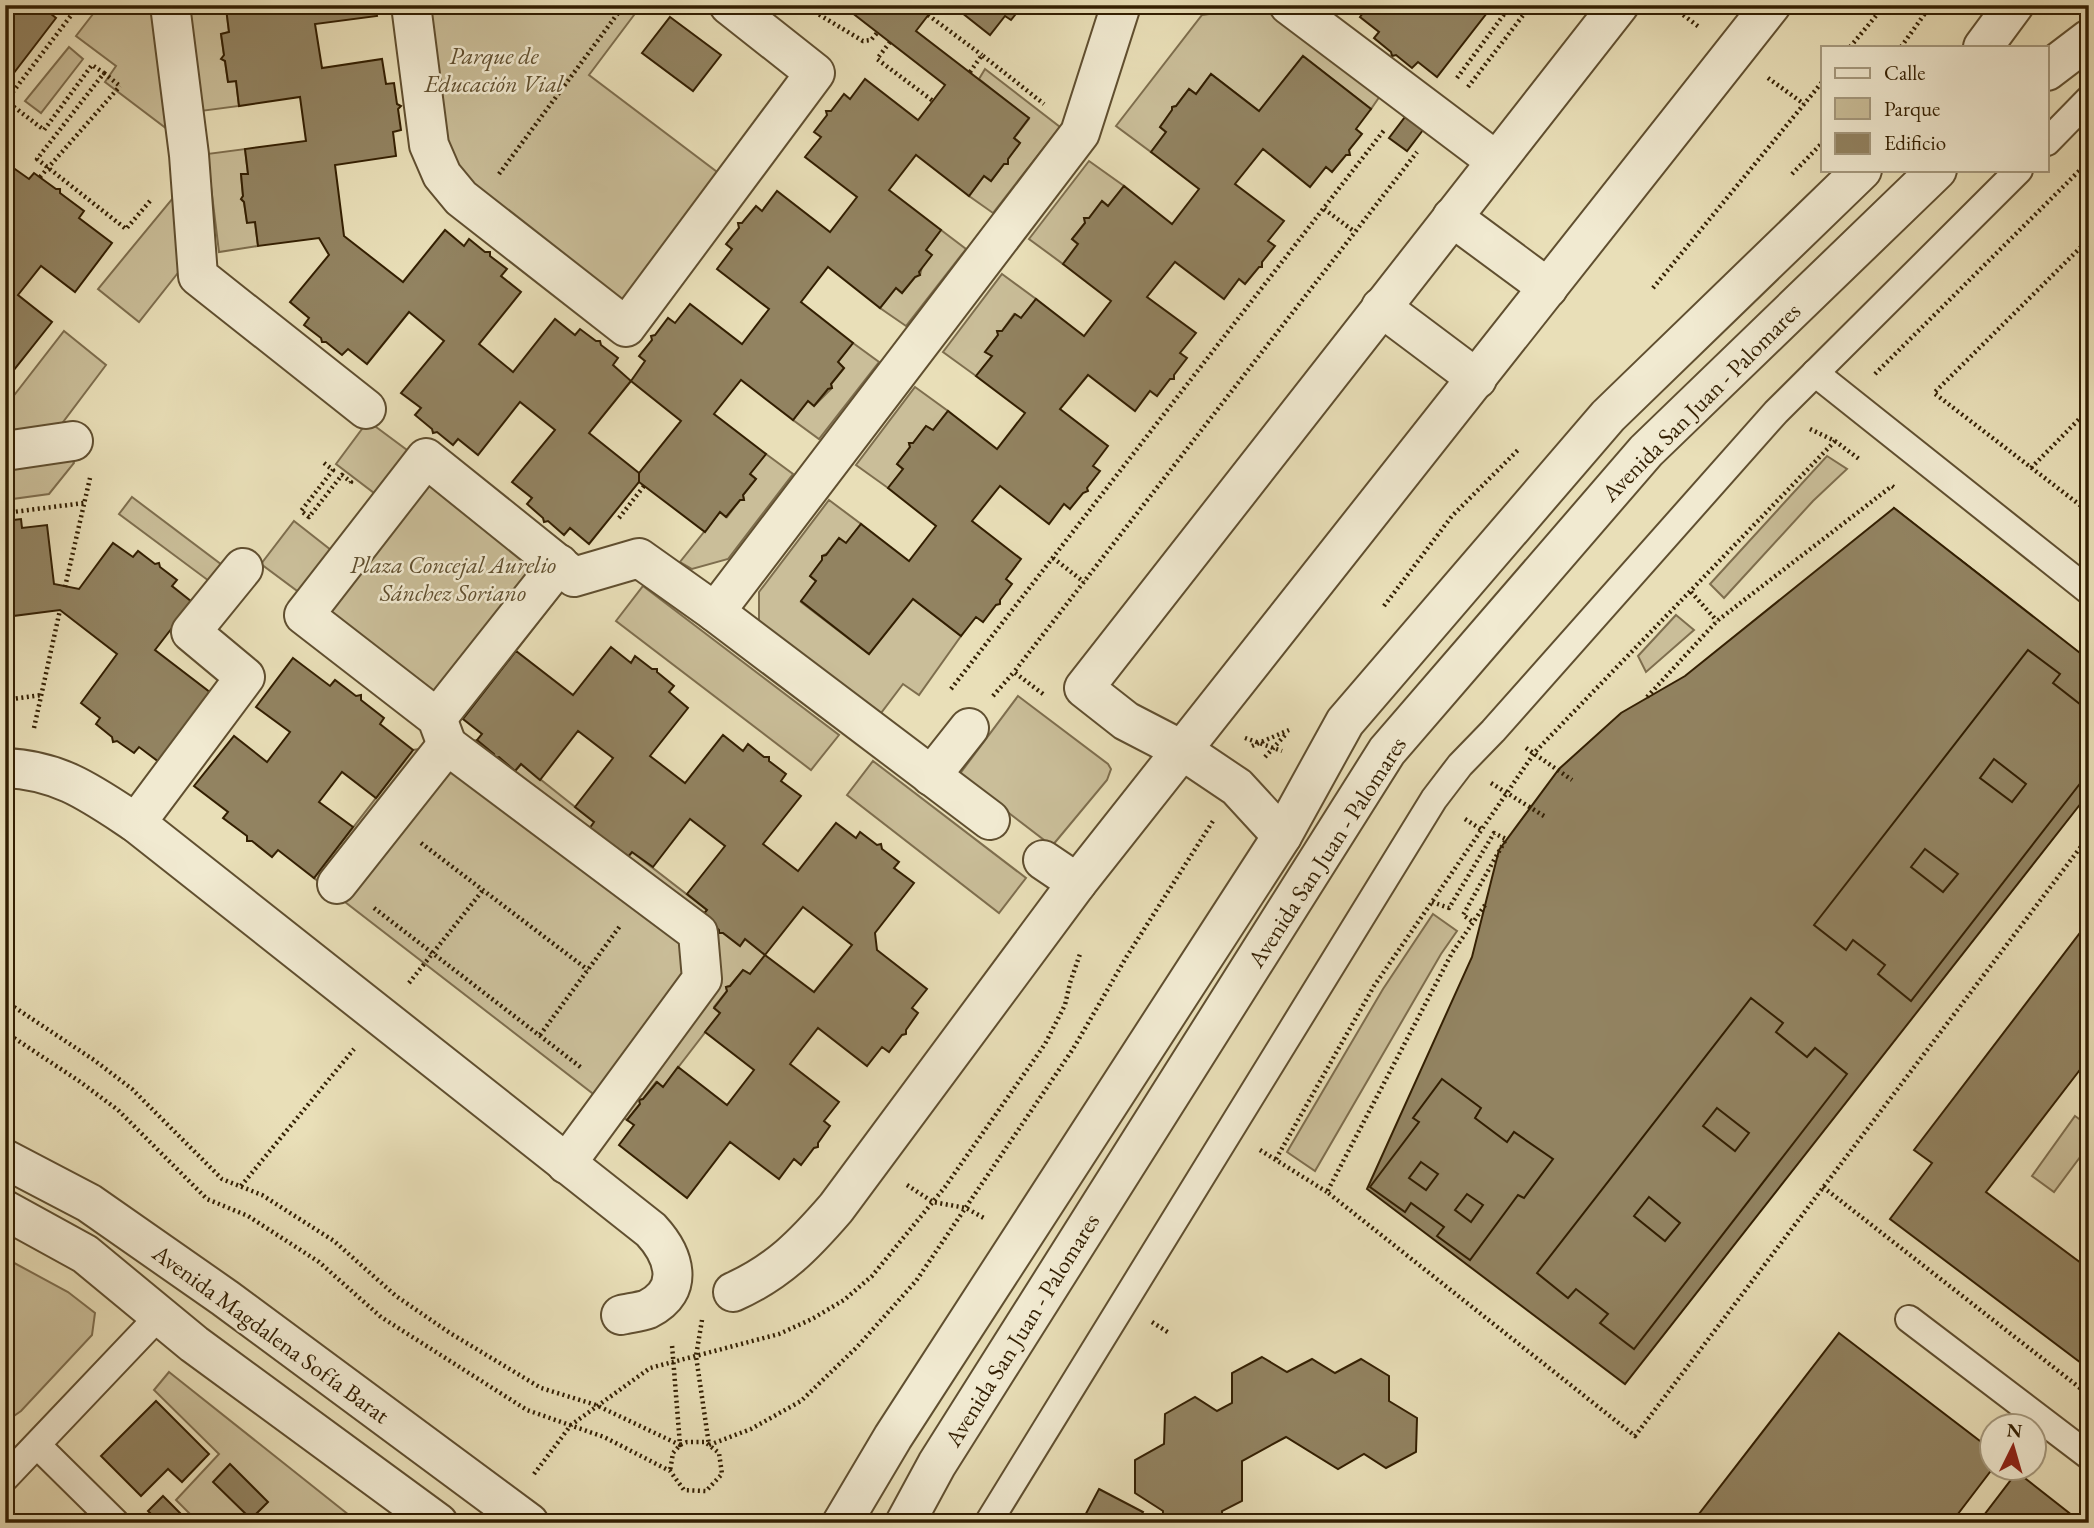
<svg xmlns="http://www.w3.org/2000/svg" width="2094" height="1528" viewBox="0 0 2094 1528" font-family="'EB Garamond',serif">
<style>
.green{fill:#cabe99;stroke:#7e6e4e;stroke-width:2}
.building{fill:#928361;stroke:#331f02;stroke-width:2;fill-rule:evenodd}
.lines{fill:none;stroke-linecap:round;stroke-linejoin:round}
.service-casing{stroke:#604f30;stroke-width:30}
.pedestrian-casing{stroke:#604f30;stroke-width:42}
.minor-casing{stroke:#604f30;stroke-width:42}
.tertiary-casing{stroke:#604f30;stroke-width:42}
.path{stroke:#331f02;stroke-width:4.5;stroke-dasharray:2 3.5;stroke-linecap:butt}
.service{stroke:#f1ead1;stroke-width:26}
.pedestrian{stroke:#f1ead1;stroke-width:38}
.minor{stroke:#f1ead1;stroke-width:38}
.tertiary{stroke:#f1ead1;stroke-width:38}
.path-bridge{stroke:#331f02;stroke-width:4.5;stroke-dasharray:2 3.5;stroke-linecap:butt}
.labels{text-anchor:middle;stroke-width:5;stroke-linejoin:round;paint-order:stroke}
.park-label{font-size:24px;font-style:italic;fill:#604f2f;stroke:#f1ead1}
.street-label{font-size:24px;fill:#331f02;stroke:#f1ead1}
</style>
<rect width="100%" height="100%" fill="#e9dfb8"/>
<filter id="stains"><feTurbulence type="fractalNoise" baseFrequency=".00286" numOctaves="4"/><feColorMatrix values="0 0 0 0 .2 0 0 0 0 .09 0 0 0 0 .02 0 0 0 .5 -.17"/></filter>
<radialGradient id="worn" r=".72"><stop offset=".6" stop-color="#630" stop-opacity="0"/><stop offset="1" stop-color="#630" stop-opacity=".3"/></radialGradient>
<g class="green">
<path d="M100,5H158L171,132L105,82L116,66L76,36Z"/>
<path d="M411,5H629L637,11L589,75L733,184L626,327L461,198Z"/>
<path d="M1265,6L1380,96L1371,109L1303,56L1259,111L1211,74L1196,94L1189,89L1176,106L1172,107V110L1160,127L1166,132L1151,152L1116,126L1202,15Z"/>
<path d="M226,8L229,32L221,34L228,82L236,81L239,106L201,111L188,13Z"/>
<path d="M69,47L83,59L41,113L25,101Z"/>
<path d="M985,69L1060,127L993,213L969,196L984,176L991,181L1004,164H1008V159L1020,143L1014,138L1029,119L979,79Z"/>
<path d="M245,149L248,174L241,175L243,196L241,199L244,202L247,222H255L258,246L219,252L207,154Z"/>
<path d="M1089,161L1124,186L1108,206L1102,201L1089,218H1085V223L1072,239L1078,244L1063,264L1029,239Z"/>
<path d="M177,193L181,269L139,322L98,289Z"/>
<path d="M941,230L966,249L906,326L880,308L896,288L902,293L915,277L920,275L926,250Z"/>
<path d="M1002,274L1036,299L1021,318L1014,314L1002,331H998V335L985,352L992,356L976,376L943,352Z"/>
<path d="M64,331L106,365L60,426L5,436V407Z"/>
<path d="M853,343L879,362L819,439L793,420L808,401L815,405L832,388L831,384L844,368L838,362Z"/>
<path d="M915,387L948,411L933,430L926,426L913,443H909L910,447L897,464L903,469L888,488L856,465Z"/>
<path d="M368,421L411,453L378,496L336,464Z"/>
<path d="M438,445L586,561L463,719L437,718L304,615Z"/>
<path d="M766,454L793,474L728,559L692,569L680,562L720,512L727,517L740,500H744L743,495L756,479L750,474Z"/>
<path d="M1827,456L1847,469L1813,501L1724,598L1710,584Z"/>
<path d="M71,458L74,463L49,494L5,500V468Z"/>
<path d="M132,497L226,568L213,584L119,514Z"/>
<path d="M829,500L861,524L846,543L822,556V560L810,576L816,581L801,602L869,654L913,599L961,636L919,695L903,684L881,713L759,622V592Z"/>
<path d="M294,521L336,554L304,596L261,564Z"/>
<path d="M643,586L839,735L811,770L616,621Z"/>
<path d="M1676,615L1694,630L1646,672L1638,656Z"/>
<path d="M1018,696L1108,764L1111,769L1107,780L1052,846L959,775Z"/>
<path d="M477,740L494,754L495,758L499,757L515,771L521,764L594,822L627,858L632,852L707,910L702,916L719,930V933H723L740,946L745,939L765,955L750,974L743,970L730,986L726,987L727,991L714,1007L720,1013L663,1087L656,1082L643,1099L640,1100V1104L627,1120L314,878L413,750Z"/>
<path d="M873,761L1026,878L999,913L847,795Z"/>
<path d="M1433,914L1457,931L1441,954L1315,1171L1287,1152L1383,989Z"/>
<path d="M2075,1116L2089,1126V1145L2054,1192L2032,1176Z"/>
<path d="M5,1258L68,1292L95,1313L92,1335L21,1411L5,1422Z"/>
<path d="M169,1372L359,1523H199L176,1500L219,1454L154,1390Z"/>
</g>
<g class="building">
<path d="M5,5H40L56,18L10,78L5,75Z"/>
<path d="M247,5H375L377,16L315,24L322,68L382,59L386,84L394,83L397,104L401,106L398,109L401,130L393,132L396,156L335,165L344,236L403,282L445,230L464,246L469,239L485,252H490V256L507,269L501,276L521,292L479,344L513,372L555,319L575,335L580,329L596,341H600L601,345L618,358L613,365L631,381L589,433L639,473V482L589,544L570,528L564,535L548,521L544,522L543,518L527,504L532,498L512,482L555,430L520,402L478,455L458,439L453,445L437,432L433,433L432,429L415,415L421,408L401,393L444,341L409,312L367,364L348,349L342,355L326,342H322L321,338L304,325L309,318L290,302L329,255L319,238L258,246L255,222L247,223L244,202L241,199L243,196L241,174H248L245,149L306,141L300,97L239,106L236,81L228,82L225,61L221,59L224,55L221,34L229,32L226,8Z"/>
<path d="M842,5H936L916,31L1029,118L1014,138L1020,143L1008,159V164H1004L991,181L984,176L969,196L916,155L889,190L941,230L926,250L932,255L919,272L920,275L915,277L902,293L896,288L880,308L828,267L801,302L853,343L838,362L844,368L831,384L832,388L828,389L814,406L808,401L793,420L741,380L714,414L766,454L750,474L756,479L743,495L744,500H740L726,517L720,512L705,532L639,482V473L681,421L631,381L645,361L639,356L652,340L651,336L655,335L668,318L675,323L690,304L742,344L769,309L717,269L732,249L726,244L739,228L738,223H742L756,206L762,211L777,191L830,232L857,197L805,157L821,137L814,132L827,115L826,111H831L844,94L850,99L865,79L918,120L945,85Z"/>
<path d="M952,5H1023L1011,20L1005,16L990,35Z"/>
<path d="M1369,5H1486L1490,9L1437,77L1418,62L1412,68L1396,55L1392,56L1391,52L1374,38L1379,32L1360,17Z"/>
<path d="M670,17L721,55L693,91L642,53Z"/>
<path d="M1303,56L1371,109L1356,129L1362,134L1349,150L1350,155H1346L1332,172L1326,167L1310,187L1263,149L1235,184L1284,221L1268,241L1275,246L1262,262V267H1259L1245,284L1239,279L1224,299L1175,262L1147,297L1196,333L1180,353L1187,358L1174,375V379H1170L1157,396L1150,391L1135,411L1088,375L1060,409L1108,446L1093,466L1100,471L1087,488L1088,491L1083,493L1070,509L1064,504L1049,524L1000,486L972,521L1021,559L1006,579L1012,584L1000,600V604L996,605L983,622L976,617L961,636L913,599L869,654L801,601L816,581L810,576L822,560V556L826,555L839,538L846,543L861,524L909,561L936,526L888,488L903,469L897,464L910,447L909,443H913L926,426L933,430L948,411L997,449L1025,413L976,376L992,356L985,352L998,335L997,331H1002L1015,314L1021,318L1036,299L1084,336L1111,301L1063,264L1078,244L1072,239L1085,223L1084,218H1089L1102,201L1108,206L1124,186L1172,224L1199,189L1151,152L1166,132L1160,127L1172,110V107L1176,106L1189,89L1196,94L1211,74L1259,111Z"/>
<path d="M1405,117L1423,130L1407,151L1389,138Z"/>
<path d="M5,162L29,179L34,173L56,189H60V193L84,211L79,218L112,243L75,292L41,266L18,295L52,322L13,371L5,365Z"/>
<path d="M1894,508L1925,533L1919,541L1951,566L1958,558L1991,584L1941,647L1946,652L1916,690L1877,660L1885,650L1853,625L1846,635L1808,606L1838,568L1844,572ZM1892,545L1908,558L1895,574L1879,561ZM1936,579L1952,592L1939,608L1924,595Z"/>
<path d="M1894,508L2089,660V793L1625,1384L1367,1189L1472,957L1499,850L1559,769L1621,713L1685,676Z"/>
<path d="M21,519L22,528L47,525L54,584L79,589L113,543L133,557L138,551L155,564L159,563L160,567L177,580L172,586L192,602L155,650L211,693L159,762L139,747L134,753L117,741L113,742L112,737L96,724L100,718L81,703L117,654L60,610L5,617V521Z"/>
<path d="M611,647L631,663L635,656L652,669H657V672L674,686L669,692L688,708L650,756L685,783L723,735L743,751L748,744L764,757H769V761L786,774L781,781L801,796L763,844L798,871L836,823L856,838L860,832L877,845L881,844L882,849L899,862L894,868L914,883L875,933L877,950L927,989L912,1008L918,1013L906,1030V1034L902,1035L889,1052L882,1047L867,1066L818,1028L790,1064L839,1102L824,1121L830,1126L818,1143V1147L814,1148L801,1165L794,1159L779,1179L730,1142L687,1198L619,1145L634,1125L627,1120L640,1104L639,1100L643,1099L657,1082L663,1087L678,1067L727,1105L754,1070L705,1032L720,1013L714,1008L727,991L726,987L730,986L743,970L750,974L765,955L745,939L740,946L723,933H719V930L702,916L707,910L687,894L725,846L690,819L653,867L632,852L627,858L589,829L594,822L575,807L613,758L578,731L540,780L521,764L515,771L499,757L495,758L494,754L477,740L482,734L463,719L516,651L573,695ZM803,907L852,945L814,992L765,955Z"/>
<path d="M2028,650L2060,674L2053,683L2085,708L2089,703V772L1911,1001L1878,974L1885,965L1853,940L1846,950L1814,925ZM1994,759L2026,784L2012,802L1980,778ZM1925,849L1958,874L1943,892L1911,867Z"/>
<path d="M293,658L330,686L335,680L356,696L361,695V700L384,718L380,724L413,750L376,798L342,772L319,802L353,827L314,878L278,850L272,857L252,841H247V836L223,818L228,812L194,786L234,736L267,762L290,732L256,707Z"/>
<path d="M2089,921V1058L1986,1192L2089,1269V1369L1890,1219L1932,1163L1914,1150Z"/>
<path d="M1751,998L1783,1023L1776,1032L1807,1057L1815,1048L1847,1074L1634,1349L1600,1323L1608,1314L1576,1289L1568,1298L1537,1273ZM1717,1108L1749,1133L1735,1151L1703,1126ZM1649,1197L1680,1223L1665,1241L1634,1216Z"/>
<path d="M1442,1079L1481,1108L1475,1118L1507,1142L1514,1132L1553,1159L1524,1198L1518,1195L1470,1260L1437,1236L1444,1227L1411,1203L1405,1212L1370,1187L1419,1122L1413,1118ZM1421,1162L1438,1174L1426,1190L1409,1178ZM1467,1194L1483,1205L1471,1222L1455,1210Z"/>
<path d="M1839,1333L1993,1451V1468L1951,1523H1692Z"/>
<path d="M1262,1357L1287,1372L1312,1359L1335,1373L1361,1359L1389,1376V1401L1417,1418L1416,1452L1386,1468L1364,1454L1338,1469L1286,1437L1242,1461V1501L1222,1511V1523H1163V1511L1135,1493V1460L1164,1444L1165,1414L1195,1397L1217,1411L1232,1403V1373Z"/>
<path d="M156,1401L209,1454L182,1482L168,1469L141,1496L101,1456Z"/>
<path d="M230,1464L268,1502L251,1519L213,1482Z"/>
<path d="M2017,1472L2082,1523H1978Z"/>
<path d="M1099,1489L1143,1512L1137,1523H1081Z"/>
<path d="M163,1496L190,1523H160L148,1511Z"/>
</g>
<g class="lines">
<g class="service-casing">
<g id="service">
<path d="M2047,142L2089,99"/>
<path d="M1815,373L2089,591"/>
<path d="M1909,1319L2089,1456"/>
<path d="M37,1445L116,1523"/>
<path d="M5,1478L159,1316"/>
<path d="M988,1523L1434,799L1460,765L1493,731L1776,412L2019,170"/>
</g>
</g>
<g class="pedestrian-casing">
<g id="pedestrian">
<path d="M170,5L189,155L198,276L366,409"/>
<path d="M411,5L429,145L442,175L461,198L626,327L815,73L729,5"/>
<path d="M1289,5L1496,161"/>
<path d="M5,451L73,441"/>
<path d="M715,612L990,820"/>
<path d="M437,718L559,564"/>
<path d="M447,745L437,718L304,615L426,458L574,577L639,558L715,612L1080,133L1121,5"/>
<path d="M931,776L969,728"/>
<path d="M136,823L245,677L191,632L243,568"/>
<path d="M1043,860L1077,883"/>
<path d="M337,884L447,745L698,933L702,979L566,1164"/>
</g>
</g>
<g class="minor-casing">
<g id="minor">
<path d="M1452,217L1548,288"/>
<path d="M1381,307L1477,379"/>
<path d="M5,768C60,770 92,794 136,823L651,1230C674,1255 686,1290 648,1309C640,1312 629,1313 621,1315"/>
<path d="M1282,836L1237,787L1182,750L1126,721L1084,688L1619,5"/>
<path d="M733,1292C778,1272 804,1245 836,1208L1077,883L1771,5"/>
</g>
</g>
<g class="tertiary-casing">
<g id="tertiary">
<path d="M1983,47L2014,5"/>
<path d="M2047,71L2089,39"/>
<path d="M5,1159L89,1203L225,1298L529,1523"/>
<path d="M5,1210L85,1254L194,1344L438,1523"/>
<path d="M842,1523L893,1437L1282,836L1345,722L1608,416L1862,170"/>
<path d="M905,1523L937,1464L1387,751L1646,451L1937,170"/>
</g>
</g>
<g class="path">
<path d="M1670,5L1699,27"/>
<path d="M806,11L808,8L863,41L871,40L877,33"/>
<path d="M453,13L472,5"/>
<path d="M928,15L982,55"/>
<path d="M890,42L877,59L933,101"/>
<path d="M1850,47L1885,5"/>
<path d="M1901,47L1931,5"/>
<path d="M970,72L982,55L1044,104"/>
<path d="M104,73L120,86"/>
<path d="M1457,78L1511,5"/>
<path d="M1768,78L1804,104"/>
<path d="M1468,87L1531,5"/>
<path d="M5,100L44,130L92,65L104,73L37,159L126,229L150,201"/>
<path d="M6,101L79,5"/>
<path d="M499,174L624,5"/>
<path d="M1792,174L1823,142"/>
<path d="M1324,209L1355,232"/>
<path d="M2089,239L1934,393L2089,512"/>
<path d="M1653,288L1823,81"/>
<path d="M1875,374L2089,161"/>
<path d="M1810,429L1835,441L1859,459"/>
<path d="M324,463L333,470L301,511L309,517L342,475L351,482L349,485"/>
<path d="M2031,468L2089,409"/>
<path d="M5,513L84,503"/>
<path d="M619,518L644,486"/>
<path d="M1053,558L1084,582"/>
<path d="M65,587L90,478"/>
<path d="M1691,592L1717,621"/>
<path d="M1384,606L1452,516L1519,449"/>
<path d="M951,689L1385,129"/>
<path d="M1043,694L1014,672L1417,152"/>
<path d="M993,696L1014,672"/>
<path d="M1647,697L1717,621L1892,486L1895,488"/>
<path d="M5,700L41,695"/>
<path d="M34,728L60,610"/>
<path d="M1245,738L1282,751"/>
<path d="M1252,746L1289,730"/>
<path d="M1526,748L1572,780"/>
<path d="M1265,757L1287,733"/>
<path d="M1491,783L1544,816"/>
<path d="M1465,819L1482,830"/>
<path d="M421,843L588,970"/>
<path d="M1432,902L1449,908L1494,833L1506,839L1463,915L1473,922"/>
<path d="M1485,905L1452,953L1327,1192L1635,1436L2089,836"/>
<path d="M374,908L583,1069"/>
<path d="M409,983L483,890"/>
<path d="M5,1001L94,1060L132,1089L222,1179L262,1195L334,1241L396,1296L450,1333L541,1388L596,1405L680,1445L672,1345"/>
<path d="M5,1032L79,1081L118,1110L207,1199L248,1216L319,1262L381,1317L527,1410L604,1437L670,1471L684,1490L706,1491L722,1474L719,1453L705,1442H687L680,1445L673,1453L670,1471"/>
<path d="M540,1035L620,926"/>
<path d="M1260,1150L1327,1192"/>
<path d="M1276,1159L1374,986L1535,752L1835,441"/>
<path d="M907,1185L933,1202L966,1208L984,1218"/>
<path d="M241,1186L354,1049"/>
<path d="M1823,1187L2089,1395"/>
<path d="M702,1320L696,1356L709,1445L751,1429L801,1401L857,1347L916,1281L1073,1049L1127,956L1213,821"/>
<path d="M1152,1322L1169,1333"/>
<path d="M534,1474L571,1425L650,1368L779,1334L812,1319L844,1300L872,1276L945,1187L1045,1044L1065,1005L1070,983L1080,954"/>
</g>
<use href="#service" class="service"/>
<use href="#pedestrian" class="pedestrian"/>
<use href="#minor" class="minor"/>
<use href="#tertiary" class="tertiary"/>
<path class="path-bridge" d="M40,177L120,86"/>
</g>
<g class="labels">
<g class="park-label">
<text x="494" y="64">Parque de<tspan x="494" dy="28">Educación Vial</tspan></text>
<text x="453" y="573">Plaza Concejal Aurelio<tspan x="453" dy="28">Sánchez Soriano</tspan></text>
</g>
<g class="street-label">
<text transform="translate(1701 402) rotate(-45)" y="8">Avenida San Juan - Palomares</text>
<text transform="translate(1327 852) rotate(-57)" y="8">Avenida San Juan - Palomares</text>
<text transform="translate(1022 1330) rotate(-58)" y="8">Avenida San Juan - Palomares</text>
<text transform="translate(271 1334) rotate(36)" y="8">Avenida Magdalena Sofía Barat</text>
</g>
</g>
<rect width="2094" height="1528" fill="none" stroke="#e9dfb8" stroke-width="28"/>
<rect x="7" y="7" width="2080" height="1514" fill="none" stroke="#331f02" stroke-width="3.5"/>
<rect x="14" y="14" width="2066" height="1500" fill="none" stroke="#331f02" stroke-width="2"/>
<rect x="1821" y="46" width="228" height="126" fill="#f1ead1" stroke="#a5997e" stroke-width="2"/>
<rect x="1835" y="68" width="35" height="10" fill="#f1ead1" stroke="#a5997e" stroke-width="2"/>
<text x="1884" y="80" font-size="21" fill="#331f02">Calle</text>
<rect x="1835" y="98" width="35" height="21" fill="#cabe99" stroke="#a5997e" stroke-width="2"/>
<text x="1884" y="116" font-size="21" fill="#331f02">Parque</text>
<rect x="1835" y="133" width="35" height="21" fill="#928361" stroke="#a5997e" stroke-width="2"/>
<text x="1884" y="150" font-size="21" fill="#331f02">Edificio</text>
<g transform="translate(2013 1447) rotate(5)"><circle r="33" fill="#f1ead1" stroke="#a5997e" stroke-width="2"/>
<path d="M0-5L12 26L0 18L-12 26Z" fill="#8f2418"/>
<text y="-10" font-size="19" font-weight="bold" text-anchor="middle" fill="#331f02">N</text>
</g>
<rect width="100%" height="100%" filter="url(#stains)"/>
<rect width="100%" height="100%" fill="url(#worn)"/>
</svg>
